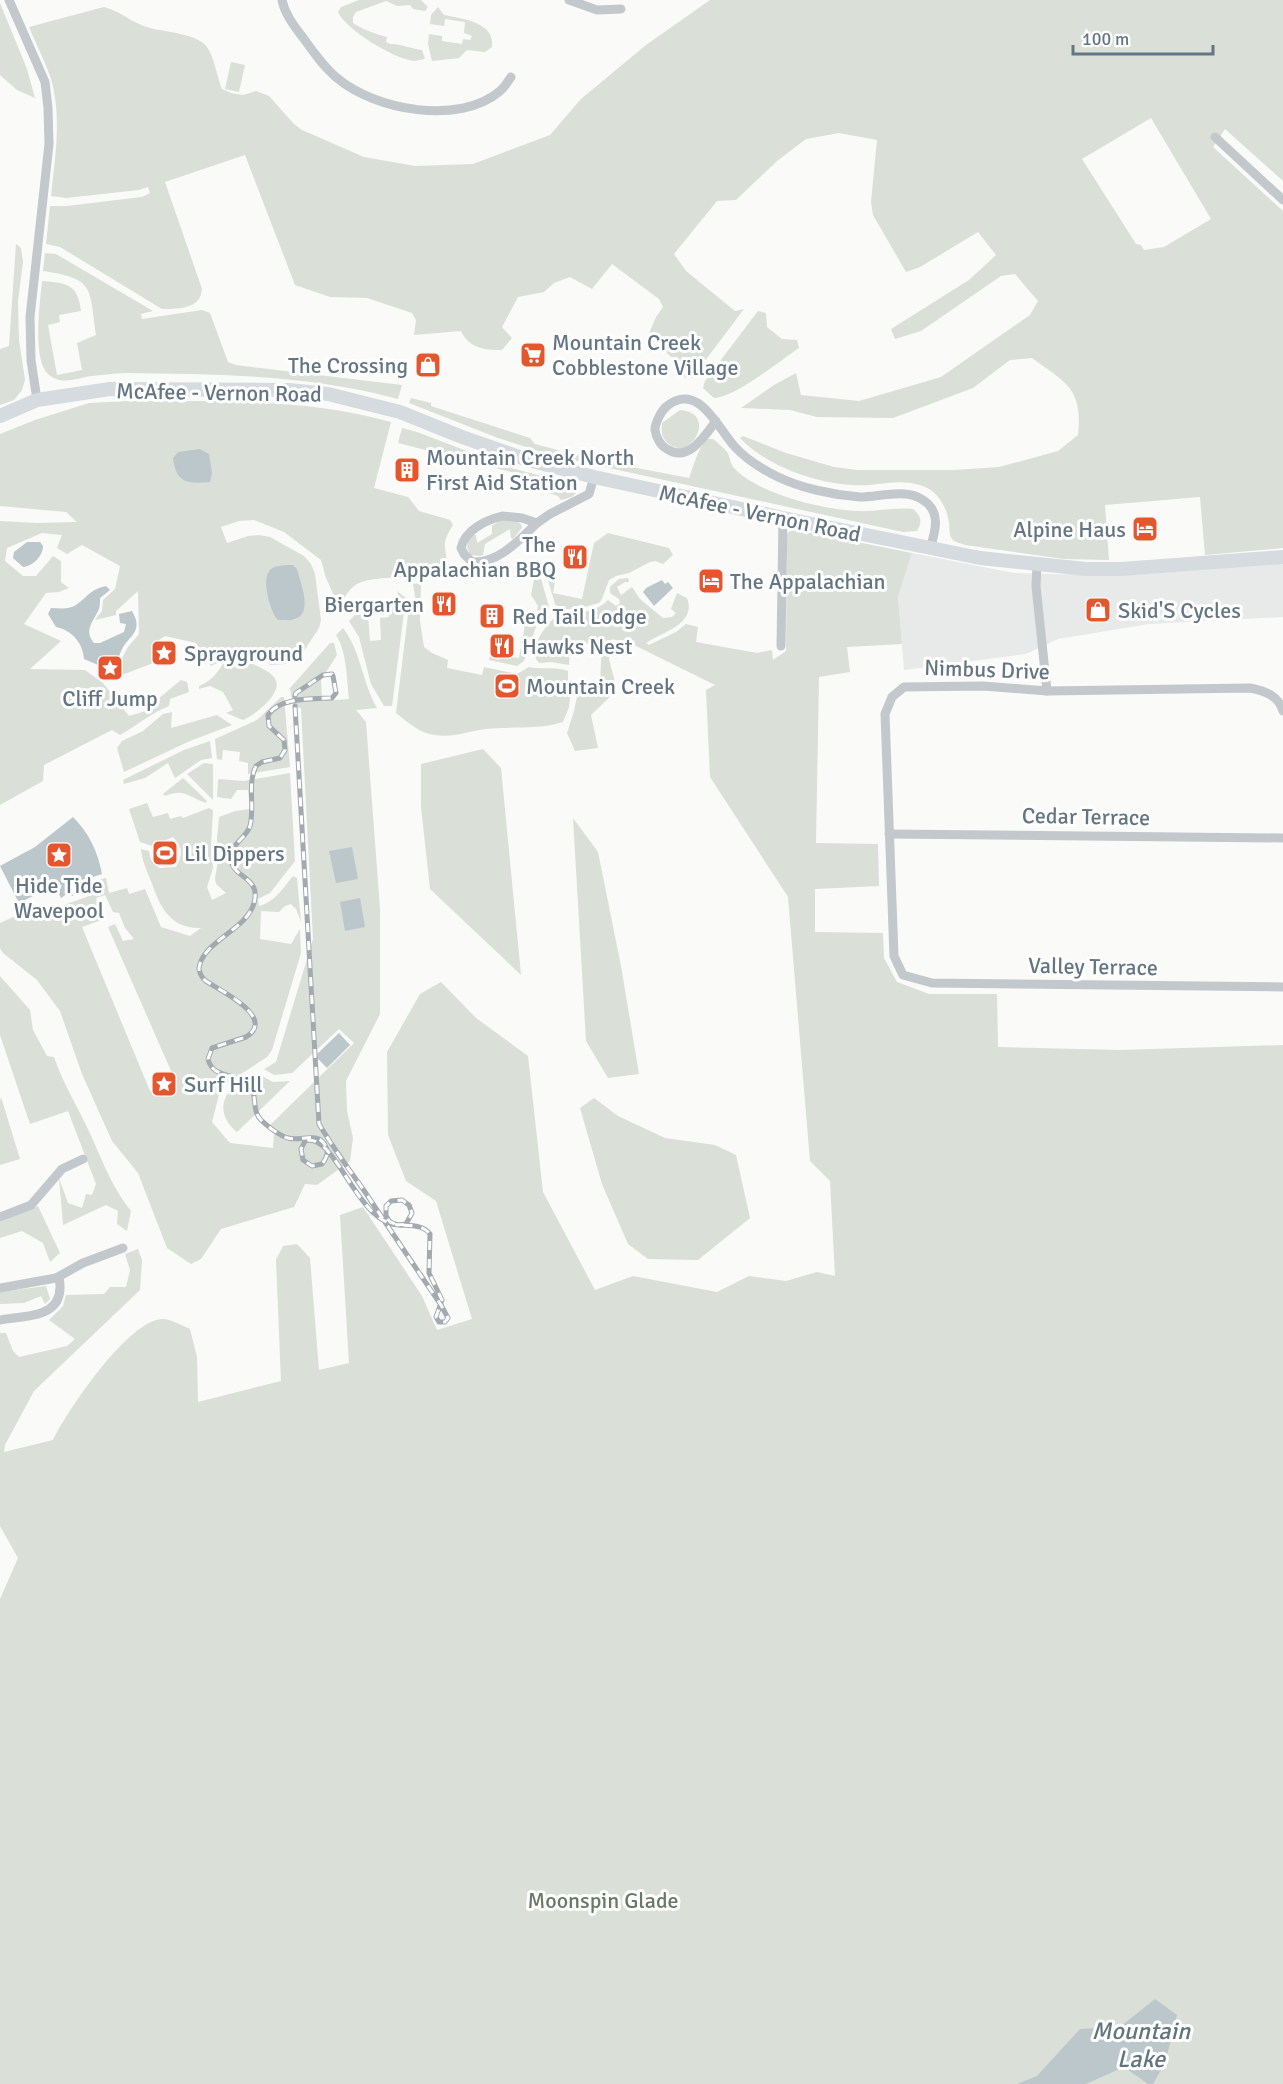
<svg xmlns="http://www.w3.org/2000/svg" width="1283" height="2084" viewBox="0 0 1283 2084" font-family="Signika,sans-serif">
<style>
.built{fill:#e8e9e9}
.green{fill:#dadfd7;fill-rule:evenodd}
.water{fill:#bbc7cb}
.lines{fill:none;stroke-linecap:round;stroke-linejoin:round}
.street{stroke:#c3c8cc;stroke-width:9}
.secondary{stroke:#d6dbdf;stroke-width:14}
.rail-casing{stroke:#a2aab0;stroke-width:5}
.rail{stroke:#fff;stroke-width:3;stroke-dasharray:9;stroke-linecap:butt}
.labels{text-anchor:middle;stroke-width:6;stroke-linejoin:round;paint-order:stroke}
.poi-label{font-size:22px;fill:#657683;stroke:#fff;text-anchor:start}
.street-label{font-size:22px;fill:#657683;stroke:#fff}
.park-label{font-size:22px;fill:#687a64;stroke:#fff}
.water-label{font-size:24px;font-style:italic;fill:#60757c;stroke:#fff}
</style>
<rect width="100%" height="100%" fill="#fafaf8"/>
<path class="built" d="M912,553L1014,573L1087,575H1132L1283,563V617L1149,624L1058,639L1026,654L904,670L898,597Z"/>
<g class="green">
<path d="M359,0H421L428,7L425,11L413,9L410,5L397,6L386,1L356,12L353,17V23C364,30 375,34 387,37L386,42L390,44C399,43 412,49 422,50L425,59C423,59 416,61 415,61C396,60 346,30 338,12L341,7Z"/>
<path d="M710,0H1283V181L1225,129L1213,147L1283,211V548L1205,555L1200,497L1105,505L1109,560L1064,559L965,545C961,543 956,543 953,540C948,535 950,528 949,522C946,505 937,490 920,485C903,480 888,483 870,485C828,488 769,469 740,438L743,436L786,453L834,467L858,470H954L999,467L1058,451L1078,435C1083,388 1066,383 1032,358L1010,360L973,388L893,418L817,417L790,410L741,408L774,385L796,373L801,395L859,401L941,377L1030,315L1038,301L1015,274L1001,276L921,331L895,339L891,329L969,280L996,255L978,232L920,267L906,272L873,215L871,202L877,140L839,133L806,139L777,161L736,200L717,201L674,254L686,271L735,311L744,309L692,378H685L678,363L648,336L656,317L663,307L659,299L612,264L592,289L570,277L554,283L544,292L518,297L502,327L512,338L502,350C484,350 469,348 461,331L414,335L416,320L412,313L367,298L330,297L295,285L245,155L165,182L202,289C201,293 201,297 198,300C191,309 173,309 162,309L60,247L46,244L50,206H67L142,197L150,193L148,187L139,190L66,198L51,196C55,158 62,117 51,79C45,61 36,44 29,27L104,7C121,11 133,24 150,28C165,32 197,34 206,46C214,55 217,77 222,89L231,93L243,95L256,91L269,96L294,124L302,130L364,157L415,166L473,164L550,135L581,99L646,45ZM1151,118L1211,219L1164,247L1144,250L1141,245L1136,244L1082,159Z"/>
<path d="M0,3L27,69L35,98L17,90L0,75Z"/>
<path d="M438,7L444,15C463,19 495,22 492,47L485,52L467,50L459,58L432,61L428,44L429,34L442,36V41L462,44L463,39L470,40L472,36L464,33L465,22L445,19L444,26L430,24L431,15Z"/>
<path d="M231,62L245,65L239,92L225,89Z"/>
<path d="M16,244L21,248L23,262L18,301L19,340L25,380L22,390L14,400L0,405V349L9,346Z"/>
<path d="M45,253L56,254L153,311L141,314L142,319L202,310L210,313L228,362L236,365L402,385L398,399C311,375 218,374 128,373C116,373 103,375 91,376C77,378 61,386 48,374C32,359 40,302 42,281C67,283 78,284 81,311L59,315L60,322L48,325L57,375L82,370L77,343L96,335C89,288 96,279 43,271Z"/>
<path d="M758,311L766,313L767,327L782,339L797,340L799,348C778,362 737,396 714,398L703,388L705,381Z"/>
<path d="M411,398L431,403V406L530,438L535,444L595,460L689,478C694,465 697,450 707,439H713C718,443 723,447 727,452C730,456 730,464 734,468C758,494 824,510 858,511C876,512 893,507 913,509C921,516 923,521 917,531L903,532L554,456L498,438L409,403Z"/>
<path d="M128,401C216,401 306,398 391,422L374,488L408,497L419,511L450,520L453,525C449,531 444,540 445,547C445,554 449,558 443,565C429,584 379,572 357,584C350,588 346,595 342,602L336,600L326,578L321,560L284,532L254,520L239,521L221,527L227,543L248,536L259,535L270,537L304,556L311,564L315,574L321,620L319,628L298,660L286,664L270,665L262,653L243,650L234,655C245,662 262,666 272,675C289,690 255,715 243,720L226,713L233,710L223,692L210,686L199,689V686C212,681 219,671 226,659L211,666L196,643L165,636L153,644V663L122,675L116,669L128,647L139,634L138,591L116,611V615L95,620L102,611L103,600L115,589L120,566L82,545L67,554L57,548L62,535L42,533L7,548L5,561L23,576H36L53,556L61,561V582L69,588L59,592L46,593L24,624L61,641L30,669L85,670L103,683L129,716L146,711L158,699L181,680L187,682L189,692L170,699L169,706C151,713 136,726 120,735L112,730L44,765L43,781L0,805V521L37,523L77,522L66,512L0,506V434L35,420L89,403ZM276,567L297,619L285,621L278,620L268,572Z"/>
<path d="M680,410C708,412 702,439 683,449C667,447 660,439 662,423Z"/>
<path d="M402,428L417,432L511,468L576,485L578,491L572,497L561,500L558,496L548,493L550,482L398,443Z"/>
<path d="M500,520L516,521L521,524L522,528L513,539L511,538L510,529L485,544L483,555L480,556L471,555C464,547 468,541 473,535H476L477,543L492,534V526Z"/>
<path d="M792,529L912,553L898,597L902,644L847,647L850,672L819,677L816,843L878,844L879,886L815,889V932L883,933L884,958L897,982L929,994H997L998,1047L1120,1050L1283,1045V2084H0V1599L18,1558L0,1526V1333H6L13,1351L19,1357L67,1346L75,1339L49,1320L63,1306L66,1295L104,1294L110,1287H126L130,1270L125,1254L138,1249L142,1260L140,1290L34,1391L5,1445L4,1452L53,1440C67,1411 130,1317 164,1319C172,1320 183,1326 190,1329L197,1357L198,1402L281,1381L276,1260L283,1246L297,1244L310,1258L319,1370L349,1363L340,1215L363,1207L422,1296L437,1330L472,1319L436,1201L406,1181L388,1135L387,1052L420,994L441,982L476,1018L528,1056L543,1192L595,1290L633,1276L717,1292L749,1276L786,1281L817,1272L835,1276L830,1181L810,1161L788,897L710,777L706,690L715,685L634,645L612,639L609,659L617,690L591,715L598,748L575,751L567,733L574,711L580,683L600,682L602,645L570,642L569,665L551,662L539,663C525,649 548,623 559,613C576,613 596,613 608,600L616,606L620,603L619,599L610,593V587L619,579L628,578L629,582H625L617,587L621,595L632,587L640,599L663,618L672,617L676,613L671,609L677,593L687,598C697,624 662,632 646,643L649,645L676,632L686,624L698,627L696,642L757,653L772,650L773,660L786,651L787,534Z"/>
<path d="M608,533L669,548L673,555L663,564L655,561L650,562L629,573L616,576L609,580L602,599L599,603L577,609H561L555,604L545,570L547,569L557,570L553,593L582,599L594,543Z"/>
<path d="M532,564L538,568L549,607L538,621L524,661L517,666L489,660L491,653H494L495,658L498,660L505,656L519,658L525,625L534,626L538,606L531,595L535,574L531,572Z"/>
<path d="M421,583L420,621L424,647L432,653L448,660L447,668L482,675L484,667L517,674L529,667C542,670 555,666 568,671V680L572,681L569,707L563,722C539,730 511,726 486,729C469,731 453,738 435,735C419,733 409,723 396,713L408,615L416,602L413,584Z"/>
<path d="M397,591L410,601L404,612L392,706H384L371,684L359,637L349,621L355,615L368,614L370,641L381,640L380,618L389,617L388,605L400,601Z"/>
<path d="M343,628C361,651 362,682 377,708L356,710L366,722L380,909V1014L346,1081L347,1111L353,1138L350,1161L317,1185L305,1184L294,1207L221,1229L201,1259L191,1264L167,1248L138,1173L112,1141L82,1074L60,1011L37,980L3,953L0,948V923L22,913L64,905L92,895L87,883L106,878L109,893L127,888L129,894L145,889L161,927L190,936L201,928C170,929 160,907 151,881C147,871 142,861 141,849L149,851L151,860L159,868L176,867C183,854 183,848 173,837L152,846L140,842L129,809L147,803L153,817L168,813L170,819L181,816L183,818L209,808L213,810L211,847L213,868L207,887L212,900L226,893L216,884L215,878L218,861L217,838L219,817L235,811L250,809L248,790H237L231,799L217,797L218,779L244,781L290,773L295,861L270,893L258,899L259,906C275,902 283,888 293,876L297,878L301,922L296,909L291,904L285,906L279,912L261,911L260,939L291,944L300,929L301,953L272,1050L267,1057L221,1087L212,1122L230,1143L273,1148L274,1134L267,1128L354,1043L339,1029L292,1073L274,1075L264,1069L276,1062L313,939L301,708L293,707L290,688L330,643H334L337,655L321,680L322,701L349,699C347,680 347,652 336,635ZM105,895L113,912L119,913L125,928L134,939L123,941L115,924L108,927L175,1080L150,1091L82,927L104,919L96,898Z"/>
<path d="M281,697H284L290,767L248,774V763L239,761L240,752L223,750L222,760L217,759L215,739L257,720Z"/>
<path d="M172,712L171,728L217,715L232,725L190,741L124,772L117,748L122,741L143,731L163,714Z"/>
<path d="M210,741L212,758L201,760L175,778L168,763L145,778L124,784L123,780L184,750Z"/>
<path d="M483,749L501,768L521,975L430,889L421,807V764Z"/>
<path d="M204,763L213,764V800L187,774Z"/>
<path d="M183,778L207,801L206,803C188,797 185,788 165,796L163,794Z"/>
<path d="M573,818L598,852L621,966L639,1074L608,1078L586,1041Z"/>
<path d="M0,976L30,1010L33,1030L47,1056L54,1057C62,1081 75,1102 86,1125C101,1156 109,1183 131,1211L127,1231L117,1224L118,1211L106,1205L63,1225L59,1178L68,1203L82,1208L86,1194L92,1195L96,1184L68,1111L30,1124L0,1035Z"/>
<path d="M254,1075H260L273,1082L290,1081L237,1132C224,1122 218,1106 229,1092C233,1085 247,1080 254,1075Z"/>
<path d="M1,1097L20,1159L0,1165V1101Z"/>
<path d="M594,1098L618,1116L665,1138L715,1145L736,1155L750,1218L698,1260L648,1259L628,1244L602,1184L580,1108Z"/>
<path d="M38,1206L60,1253L50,1262L43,1243L22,1231L0,1238V1222Z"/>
<path d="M46,1286L50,1299L45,1304L41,1296L24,1303L0,1304V1292Z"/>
</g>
<g class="water">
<path d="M200,449L209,454L212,473L210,482C187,484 176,483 173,458L178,452Z"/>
<path d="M27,542H40L43,546C43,556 33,566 23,567L13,558L14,552Z"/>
<path d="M293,565L297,569C303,592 318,625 278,620C270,612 261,579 270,570C275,565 285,565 293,565Z"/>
<path d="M662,580L665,584L668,582L673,588L654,606L643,592L646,588Z"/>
<path d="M106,586L110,590L100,598C100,602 100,606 99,609C94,621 83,630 94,643H100L124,632L126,624L120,623L119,614L132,611C143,630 132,634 123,647C120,653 118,659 115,665L105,668L84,659C83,642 71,630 56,627L48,614L51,608C59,608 68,610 76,605C89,596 89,590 106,586Z"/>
<path d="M73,817C89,833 98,852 102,874L66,886L74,889L73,896L67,894L61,898L57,890L60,889L62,885L47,889L19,903L0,866L35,847Z"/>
<path d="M352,847L358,879L336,883L329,851Z"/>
<path d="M360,898L365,927L345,931L340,902Z"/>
<path d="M339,1033L350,1045L327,1068L315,1056Z"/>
<path d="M1155,1999L1177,2015L1165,2063L1153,2084H1148L1124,2067L1086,2084H1017L1037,2076L1080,2029L1120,2027Z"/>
</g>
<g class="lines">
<g class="street">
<path d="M9,0L45,82L48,108L49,144L30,317L31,360L37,400"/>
<path d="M282,0C285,15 295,27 304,39C314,53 324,67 337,78C375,110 459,126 500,91C505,87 508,81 511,77"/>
<path d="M569,0L597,10L621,9"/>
<path d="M1215,137L1283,200"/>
<path d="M716,421C705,436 688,463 667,449C661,446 656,438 655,430C655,423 661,411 667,406C699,381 718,429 735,447C746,459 762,469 776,476C800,488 833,495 860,497C879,497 906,488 923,500C942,512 935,532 930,549"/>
<path d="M502,516L522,518L537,523C519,540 498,564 472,562L464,554L461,548C465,530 486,520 502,516Z"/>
<path d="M537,523L550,514L589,494L594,477"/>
<path d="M1037,565L1036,586L1047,691"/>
<path d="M781,646L783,518"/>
<path d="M1283,711C1278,695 1265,691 1250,688L1047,691L983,686L904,687L892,697L885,714L894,956L903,975L932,983L1283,987"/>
<path d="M889,834L1283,838"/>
<path d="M0,1217L31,1205L62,1169L83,1159"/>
<path d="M0,1288L56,1278L83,1263L123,1248"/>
<path d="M0,1320C29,1315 67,1318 59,1277"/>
</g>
<path class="secondary" d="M0,416L37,400L110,389L289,390L328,394L400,412L462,437L528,460L594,477L783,518L980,558L1086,569H1121L1283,557"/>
<g class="rail-casing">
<path id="rail" d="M295,696L296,693L323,675L332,674L333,676L336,693L332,698C313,699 280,697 268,715L269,726L284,740L285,750L280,758L262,762L256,766C247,784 255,806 250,826C246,839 227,846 231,861C235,879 261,877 254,903C247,930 201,942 199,969C200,974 202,978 206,981C217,989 278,1017 246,1037L212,1048L208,1059C213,1080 237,1072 249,1085C258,1094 251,1110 261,1120C267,1126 280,1136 288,1138C301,1142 319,1130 326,1147C329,1153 326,1159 322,1164L312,1166L303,1160L301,1149L305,1141C337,1130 359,1235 406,1224L412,1213L409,1205L402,1200L391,1201L386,1206V1216L390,1222L398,1225C409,1226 423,1224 430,1234L429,1273L442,1300L436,1317L439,1322H445L448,1318L441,1305C415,1267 389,1228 363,1189C348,1168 332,1146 319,1124L295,706"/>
</g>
<use href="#rail" class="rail"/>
</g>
<defs>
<g id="supermarket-square" transform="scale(1.35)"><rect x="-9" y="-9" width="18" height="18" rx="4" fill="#e4572e" stroke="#fff"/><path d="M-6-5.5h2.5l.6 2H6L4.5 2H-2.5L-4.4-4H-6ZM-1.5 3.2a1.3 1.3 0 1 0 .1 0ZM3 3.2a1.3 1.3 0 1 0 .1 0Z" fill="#fff"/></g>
<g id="shop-square" transform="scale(1.35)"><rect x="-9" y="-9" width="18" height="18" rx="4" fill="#e4572e" stroke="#fff"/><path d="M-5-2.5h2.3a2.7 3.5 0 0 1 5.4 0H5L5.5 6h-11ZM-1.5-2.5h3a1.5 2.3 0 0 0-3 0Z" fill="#fff"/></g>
<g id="building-square" transform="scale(1.35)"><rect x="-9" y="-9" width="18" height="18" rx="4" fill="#e4572e" stroke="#fff"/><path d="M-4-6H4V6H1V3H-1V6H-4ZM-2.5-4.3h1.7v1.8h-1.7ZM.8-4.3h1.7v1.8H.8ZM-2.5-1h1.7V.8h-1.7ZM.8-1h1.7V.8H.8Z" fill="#fff"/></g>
<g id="hotel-square" transform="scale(1.35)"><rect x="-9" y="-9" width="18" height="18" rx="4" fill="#e4572e" stroke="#fff"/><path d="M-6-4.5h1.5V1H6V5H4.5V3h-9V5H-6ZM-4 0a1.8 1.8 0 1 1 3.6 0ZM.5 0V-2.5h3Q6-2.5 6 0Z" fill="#fff"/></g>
<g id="restaurant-square" transform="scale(1.35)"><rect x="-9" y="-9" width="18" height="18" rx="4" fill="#e4572e" stroke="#fff"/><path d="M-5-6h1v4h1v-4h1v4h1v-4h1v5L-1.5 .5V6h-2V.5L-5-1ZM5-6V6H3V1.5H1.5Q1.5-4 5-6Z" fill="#fff"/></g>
<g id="sight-square" transform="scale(1.35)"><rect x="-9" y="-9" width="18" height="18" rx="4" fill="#e4572e" stroke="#fff"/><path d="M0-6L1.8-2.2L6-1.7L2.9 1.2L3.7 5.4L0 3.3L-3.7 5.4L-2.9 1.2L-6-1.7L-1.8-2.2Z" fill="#fff"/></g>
<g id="stadium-square" transform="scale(1.35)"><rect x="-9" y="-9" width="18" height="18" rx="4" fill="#e4572e" stroke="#fff"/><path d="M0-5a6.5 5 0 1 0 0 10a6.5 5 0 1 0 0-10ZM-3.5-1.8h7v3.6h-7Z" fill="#fff"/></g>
</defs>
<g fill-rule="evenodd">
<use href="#supermarket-square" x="533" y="355"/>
<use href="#shop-square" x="428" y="365"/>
<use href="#building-square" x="407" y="470"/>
<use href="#hotel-square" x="1145" y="529"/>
<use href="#restaurant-square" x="575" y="557"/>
<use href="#hotel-square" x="711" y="581"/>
<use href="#restaurant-square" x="444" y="604"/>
<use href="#shop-square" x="1098" y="610"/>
<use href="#building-square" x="492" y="616"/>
<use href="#restaurant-square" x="502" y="646"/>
<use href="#sight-square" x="164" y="653"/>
<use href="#sight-square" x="110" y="668"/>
<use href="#stadium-square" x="507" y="686"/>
<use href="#stadium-square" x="165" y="853"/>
<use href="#sight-square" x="59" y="855"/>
<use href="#sight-square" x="164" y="1084"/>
</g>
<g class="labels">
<g class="poi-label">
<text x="552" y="350">Mountain Creek<tspan x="552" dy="25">Cobblestone Village</tspan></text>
<text x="408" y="373" text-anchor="end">The Crossing</text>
<text x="426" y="465">Mountain Creek North<tspan x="426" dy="25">First Aid Station</tspan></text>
<text x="1126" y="537" text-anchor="end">Alpine Haus</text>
<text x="556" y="552" text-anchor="end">The<tspan x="556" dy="25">Appalachian BBQ</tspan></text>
<text x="730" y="589">The Appalachian</text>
<text x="424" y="612" text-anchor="end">Biergarten</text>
<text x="1118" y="618">Skid'S Cycles</text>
<text x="512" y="624">Red Tail Lodge</text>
<text x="522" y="654">Hawks Nest</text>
<text x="184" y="661">Sprayground</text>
<text x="526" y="694">Mountain Creek</text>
<text x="110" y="706" text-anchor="middle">Cliff Jump</text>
<text x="184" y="861">Lil Dippers</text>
<text x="59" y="893" text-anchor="middle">Hide Tide<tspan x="59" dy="25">Wavepool</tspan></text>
<text x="184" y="1092">Surf Hill</text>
</g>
<g class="street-label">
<text transform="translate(219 392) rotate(1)" y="8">McAfee - Vernon Road</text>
<text transform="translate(760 513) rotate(12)" y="8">McAfee - Vernon Road</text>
<text transform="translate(987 669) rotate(2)" y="8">Nimbus Drive</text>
<text transform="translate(1086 816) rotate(1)" y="8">Cedar Terrace</text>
<text transform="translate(1093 966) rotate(1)" y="8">Valley Terrace</text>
</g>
<g class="park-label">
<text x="603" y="1908">Moonspin Glade</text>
</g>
<g class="water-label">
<text x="1141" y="2039">Mountain<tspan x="1141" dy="28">Lake</tspan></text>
</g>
</g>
<path d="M1073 45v9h140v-9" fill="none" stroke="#657683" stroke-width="3"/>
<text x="1082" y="45" font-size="18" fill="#657683" stroke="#ffffff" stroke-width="4.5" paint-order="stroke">100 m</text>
</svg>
